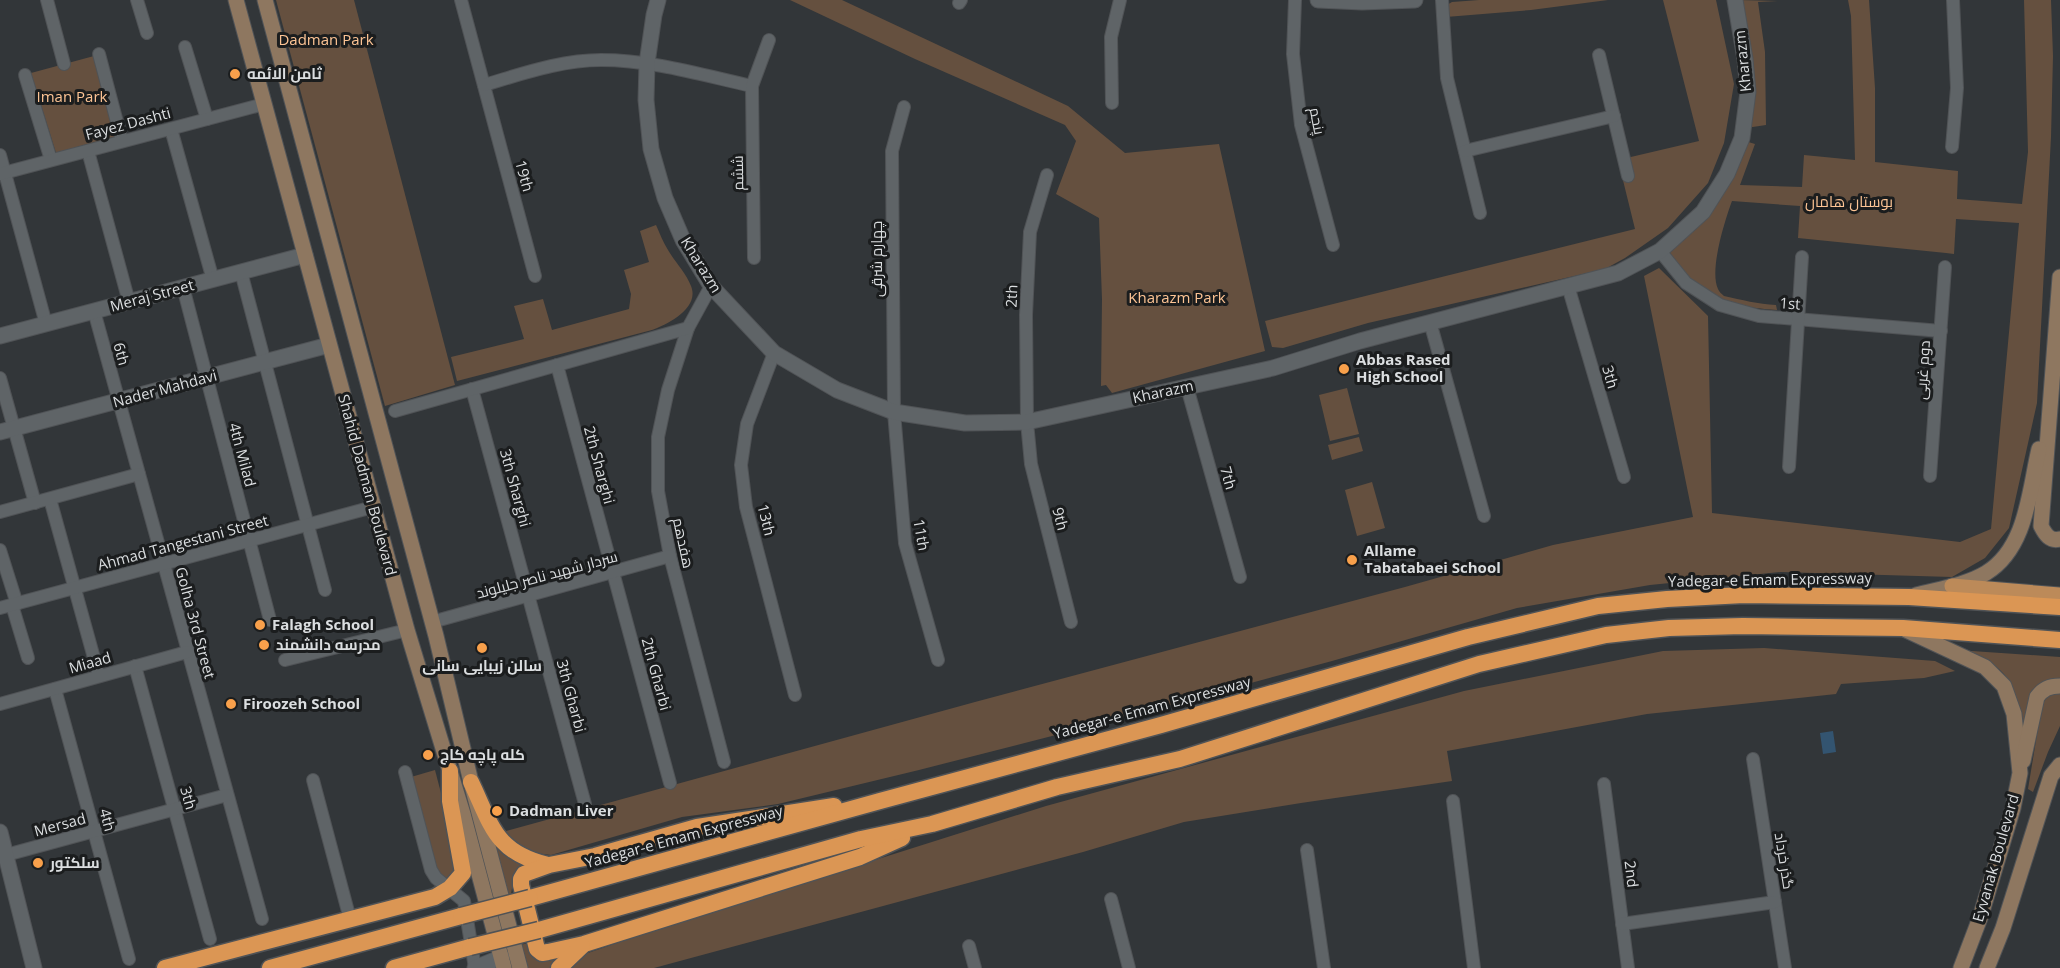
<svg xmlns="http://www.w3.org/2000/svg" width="2060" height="968" viewBox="0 0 2060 968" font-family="'Open Sans',Cairo,sans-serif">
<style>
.green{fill:#65503f}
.water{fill:#335470}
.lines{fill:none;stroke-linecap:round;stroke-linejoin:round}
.minor-casing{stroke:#505356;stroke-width:14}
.tertiary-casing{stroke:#505356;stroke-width:17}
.secondary-casing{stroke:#505356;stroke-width:17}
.primary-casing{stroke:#505356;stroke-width:17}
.trunk-casing{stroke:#505356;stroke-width:19}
.minor{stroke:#5f6467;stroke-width:12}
.tertiary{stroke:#5f6467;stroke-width:15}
.secondary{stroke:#8e7760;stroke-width:15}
.primary{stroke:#bc8a59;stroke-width:15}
.trunk{stroke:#db9654;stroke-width:16}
.trunk-bridge-casing{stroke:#505356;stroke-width:19;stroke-linecap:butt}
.trunk-bridge{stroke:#db9654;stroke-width:16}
.poi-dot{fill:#f8a04b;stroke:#1b1d1e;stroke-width:2}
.labels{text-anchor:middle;stroke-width:6;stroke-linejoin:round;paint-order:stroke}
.park-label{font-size:15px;fill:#fec595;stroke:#1b1d1e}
.street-label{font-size:15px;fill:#dbdee0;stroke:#1b1d1e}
.poi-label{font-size:15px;font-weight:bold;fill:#dbdee0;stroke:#1b1d1e;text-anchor:start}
</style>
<rect width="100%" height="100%" fill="#323639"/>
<g class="green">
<path d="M276,0H354L455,385L385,406Z"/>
<path d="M790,0H842L1068,106L1125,153L1219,144L1265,351L1112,393L1106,385L1101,386L1102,299L1099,218L1056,194L1076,141L1065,125L915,59Z"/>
<path d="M1479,0H1608L1531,10L1446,17L1447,5L1452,2Z"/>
<path d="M1663,0H1716L1734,84L1724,143L1708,183L1668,228L1625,258L1605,269L1368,323L1283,348L1272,347L1265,321L1635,229L1618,160L1699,141Z"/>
<path d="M1738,0L1778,1L1758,2L1765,52L1766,125L1746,128Z"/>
<path d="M1848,0H1869L1875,88V162L1958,171L1957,199L2022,204L2028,152L2024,0H2051L2053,56L2051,137L2037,403L2009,528L1985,558L1952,577L1781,572L1650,585L1517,608L1332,661L1122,718L919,770L778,804L682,817L551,855L519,851L504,838L506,831L975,702L1405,587L1553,545L1693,517L1644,276L1659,268L1708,316L1712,513L1960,542L1991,529L2019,223L1956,219L1954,254L1946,253L1798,238L1800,206L1732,201C1725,220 1709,270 1718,289C1719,292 1722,294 1724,296C1742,300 1758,304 1776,305L1777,310C1744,308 1710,302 1687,277C1679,269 1674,258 1668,250L1745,141L1755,144L1740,185L1802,187L1804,155L1855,160L1851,16Z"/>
<path d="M94,56L117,136L56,153L31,73Z"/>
<path d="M656,225C660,234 663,242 668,250C675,262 686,273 691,286C700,308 668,324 652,330L457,381L451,357L524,339L514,306L543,299L552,330L629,309L631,294L624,270L649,262L640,231Z"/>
<path d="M1347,388L1359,434L1330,441L1319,395Z"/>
<path d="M1359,437L1363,451L1332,460L1328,445Z"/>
<path d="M1372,482L1385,528L1357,536L1345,490Z"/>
<path d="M1764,648L1935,661L1955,671L1924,678L1841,684L1836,694L1647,714L1447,751L1452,781L1301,803L1184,822L1083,852L654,968H569L585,954L663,927L1046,806L1464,691L1663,651Z"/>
<path d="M1957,650L2060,657V680L2050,681L2024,730C2018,707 2015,677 1992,664C1981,658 1968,655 1957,650Z"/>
<path d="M2056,694H2060V726L2048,752L2033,792L2028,789L2042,704L2049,695Z"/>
<path d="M435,770L449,824L457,874L447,881L436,870L411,777Z"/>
<path d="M490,830L528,864L513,882L511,894L507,895Z"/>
<path d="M529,943C535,965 539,964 559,956L553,968H526L520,945Z"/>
</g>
<path class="water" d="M1833,731L1836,752L1823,754L1820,733Z"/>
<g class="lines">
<g class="minor-casing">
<g id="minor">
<path d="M47,0L64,64"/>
<path d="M137,0L147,33"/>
<path d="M461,0L535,276"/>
<path d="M1295,0L1293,54L1301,125L1333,245"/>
<path d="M1442,0L1447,78L1480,213"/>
<path d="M959,3L961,0"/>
<path d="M185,47L207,119"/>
<path d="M99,54L122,141"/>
<path d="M1599,55L1628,176"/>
<path d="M25,75L51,160"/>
<path d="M484,85C522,74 561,60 601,60C652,60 702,75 752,86"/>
<path d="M1112,103L1111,37L1120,0"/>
<path d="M904,107L892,151L894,412L905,543L938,660"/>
<path d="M171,129L213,280"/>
<path d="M1952,147L1957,88L1953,0"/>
<path d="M88,151L129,302"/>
<path d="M1465,151L1614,116"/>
<path d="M0,155L46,324"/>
<path d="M0,174L264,104"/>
<path d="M1047,175L1030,232L1026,315L1027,422L1031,464L1071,622"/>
<path d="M1660,251L1686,283L1720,305L1759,316L1941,331"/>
<path d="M754,258L752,86L769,40"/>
<path d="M241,272L325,590"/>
<path d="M711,286L688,328L668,390L658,437V491L670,556L724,762"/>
<path d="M1568,286L1624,477"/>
<path d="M183,287L270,620"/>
<path d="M94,311L262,919"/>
<path d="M1430,322L1484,516"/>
<path d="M774,353L747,424L741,465L746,507L795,695"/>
<path d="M557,365L670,783"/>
<path d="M0,378L35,503"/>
<path d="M1187,387L1240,577"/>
<path d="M472,389L585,804"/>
<path d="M395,411L688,328"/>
<path d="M1789,467L1802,257"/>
<path d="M1930,476L1945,267"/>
<path d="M50,499L99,676"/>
<path d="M0,512L139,474"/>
<path d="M0,550L17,604"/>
<path d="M12,605L28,658"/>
<path d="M0,608L373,507"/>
<path d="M432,622L670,556"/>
<path d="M285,660L407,630"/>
<path d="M135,666L210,939"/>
<path d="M55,689L129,959"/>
<path d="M0,704L187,652"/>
<path d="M1753,759L1785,968"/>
<path d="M405,772L431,870L436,878L464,901L475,968"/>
<path d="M313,780L350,919"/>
<path d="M1604,784L1628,968"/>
<path d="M1453,801L1474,968"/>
<path d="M1307,850L1324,968"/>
<path d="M6,855L227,795"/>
<path d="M1111,899L1129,968"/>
<path d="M1622,924L1775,902"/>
<path d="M969,946L975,968"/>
</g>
</g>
<g class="tertiary-casing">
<g id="tertiary">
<path d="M658,0L654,15L647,63L646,100L651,149L665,198L683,240L711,286L774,353L837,390L894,412L965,423L1027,422L1273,368L1360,341L1618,273L1660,251L1703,212L1727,174L1742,138L1748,92L1745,59L1735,0"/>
<path d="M1318,0L1362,2L1415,0"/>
<path d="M0,336L305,255"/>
<path d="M0,432L329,345"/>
<path d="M0,832L34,968"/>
<path d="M475,968L502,957"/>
</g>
</g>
<g class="secondary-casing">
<g id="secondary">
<path d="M236,0L407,630L463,814L504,968"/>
<path d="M265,0L436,636L471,782L520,968"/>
<path d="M2060,277L2041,526C2045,534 2050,542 2060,539"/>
<path d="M1916,595C1939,589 1966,585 1986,573C2027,548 2029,491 2039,449"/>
<path d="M1906,630L1985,667L2004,686L2014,714L2020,773L2013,808L1980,918L1961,968"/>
<path d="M2023,761L2037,697C2043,689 2049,686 2060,686"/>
<path d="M1987,968L2003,928L2051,776L2060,765"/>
</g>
</g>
<g class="primary-casing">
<path id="primary" d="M1952,586L2060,595"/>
</g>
<g class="trunk-casing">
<g id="trunk">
<path d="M471,782C492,826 495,852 548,865"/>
<path d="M834,806L697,827L595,856L549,865L524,874L521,879V885L537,949L542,953L548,952L584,944L860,857L902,838"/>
<path d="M530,898L880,801L1161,725L1468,637L1598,606L1667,599L1744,595L1909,597L2060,607"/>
<path d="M539,930L861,839L932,824L1057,787L1180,759L1479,664L1606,635L1669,628L1743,626L1903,628L2060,640"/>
<path d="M165,968L435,897L450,888L463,873L450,801V771"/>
<path d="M270,968L461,916"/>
<path d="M394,968L470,947"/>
<path d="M559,968L582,946"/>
</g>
</g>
<use href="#minor" class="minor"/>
<use href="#tertiary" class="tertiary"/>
<use href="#secondary" class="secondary"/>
<use href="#primary" class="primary"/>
<use href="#trunk" class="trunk"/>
<g class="trunk-bridge-casing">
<g id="trunk-bridge">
<path d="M461,916L530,898"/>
<path d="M470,947L539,930"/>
</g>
</g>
<use href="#trunk-bridge" class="trunk-bridge"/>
</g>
<g class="poi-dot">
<circle cx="235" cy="74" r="6"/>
<circle cx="1344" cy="369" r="6"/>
<circle cx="1352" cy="560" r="6"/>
<circle cx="260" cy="625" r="6"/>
<circle cx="264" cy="645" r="6"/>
<circle cx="482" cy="648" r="6"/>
<circle cx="231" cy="704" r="6"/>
<circle cx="428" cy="755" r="6"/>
<circle cx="497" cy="811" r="6"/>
<circle cx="38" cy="863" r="6"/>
</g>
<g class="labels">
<g class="park-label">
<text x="326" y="45">Dadman Park</text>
<text x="72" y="102">Iman Park</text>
<text x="1849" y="207">بوستان هامان</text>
<text x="1177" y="303">Kharazm Park</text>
</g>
<g class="street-label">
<text transform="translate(1743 61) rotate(-96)" y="5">Kharazm</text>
<text transform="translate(1317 121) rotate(79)" y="5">پنجم</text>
<text transform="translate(128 124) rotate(-15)" y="5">Fayez Dashti</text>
<text transform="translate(738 173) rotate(-91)" y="5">ششم</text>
<text transform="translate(524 176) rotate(75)" y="5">19th</text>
<text transform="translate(877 259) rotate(-90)" y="5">چهارم شرقی</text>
<text transform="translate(701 265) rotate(58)" y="5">Kharazm</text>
<text transform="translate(152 296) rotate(-15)" y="5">Meraj Street</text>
<text transform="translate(1012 296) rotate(-87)" y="5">2th</text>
<text transform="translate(1790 304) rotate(4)" y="5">1st</text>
<text transform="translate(121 354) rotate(75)" y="5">6th</text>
<text transform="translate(1923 370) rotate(-86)" y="5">دوم غربی</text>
<text transform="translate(1610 377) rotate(74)" y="5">3th</text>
<text transform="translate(165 389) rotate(-15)" y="5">Nader Mahdavi</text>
<text transform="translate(1163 392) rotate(-12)" y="5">Kharazm</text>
<text transform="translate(242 455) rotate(75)" y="5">4th Milad</text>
<text transform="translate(599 465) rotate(75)" y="5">2th Sharghi</text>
<text transform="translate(1228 478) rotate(74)" y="5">7th</text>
<text transform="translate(367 485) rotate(75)" y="5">Shahid Dadman Boulevard</text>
<text transform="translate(515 488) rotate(75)" y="5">3th Sharghi</text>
<text transform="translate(1060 519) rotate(76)" y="5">9th</text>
<text transform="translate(766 520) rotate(76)" y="5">13th</text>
<text transform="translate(921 535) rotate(80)" y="5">11th</text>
<text transform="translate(183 543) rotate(-15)" y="5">Ahmad Tangestani Street</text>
<text transform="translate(683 543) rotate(78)" y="5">هفدهم</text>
<text transform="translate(547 575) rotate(-15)" y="5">سردار شهید ناصر جلیلوند</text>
<text transform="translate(1770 580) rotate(-1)" y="5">Yadegar-e Emam Expressway</text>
<text transform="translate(195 623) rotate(75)" y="5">Golha 3rd Street</text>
<text transform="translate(90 663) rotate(-16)" y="5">Miaad</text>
<text transform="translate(656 674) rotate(75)" y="5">2th Gharbi</text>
<text transform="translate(571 696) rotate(75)" y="5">3th Gharbi</text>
<text transform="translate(1152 708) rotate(-15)" y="5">Yadegar-e Emam Expressway</text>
<text transform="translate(188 798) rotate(74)" y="5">3th</text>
<text transform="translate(107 820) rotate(75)" y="5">4th</text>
<text transform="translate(60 825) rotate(-15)" y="5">Mersad</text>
<text transform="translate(684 837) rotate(-15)" y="5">Yadegar-e Emam Expressway</text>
<text transform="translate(1996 858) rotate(-74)" y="5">Eyvanak Boulevard</text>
<text transform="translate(1784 861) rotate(81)" y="5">گذر خرداد</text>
<text transform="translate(1631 874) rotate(83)" y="5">2nd</text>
</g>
<g class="poi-label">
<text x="247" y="79">ثامن الائمه</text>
<text x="1356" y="365">Abbas Rased<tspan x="1356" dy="17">High School</tspan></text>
<text x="1364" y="556">Allame<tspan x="1364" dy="17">Tabatabaei School</tspan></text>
<text x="272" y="630">Falagh School</text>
<text x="276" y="650">مدرسه دانشمند</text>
<text x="482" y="671" text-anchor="middle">سالن زیبایی سانی</text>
<text x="243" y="709">Firoozeh School</text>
<text x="440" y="760">کله پاچه کاج</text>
<text x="509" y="816">Dadman Liver</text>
<text x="50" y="868">سلکتور</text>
</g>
</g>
</svg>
